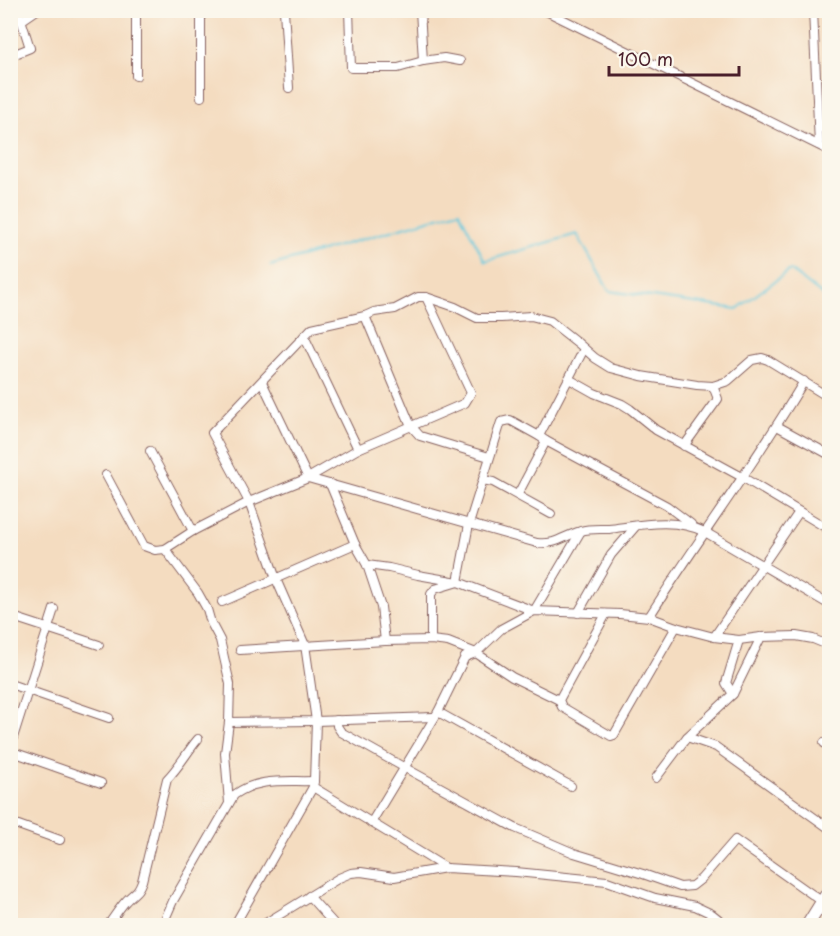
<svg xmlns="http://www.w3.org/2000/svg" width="840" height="936" viewBox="0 0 840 936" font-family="'Playpen Sans',sans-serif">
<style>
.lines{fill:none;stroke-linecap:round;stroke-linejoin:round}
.stream{stroke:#60c8dd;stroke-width:2}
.street-casing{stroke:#86615f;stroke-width:10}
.secondary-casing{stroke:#86615f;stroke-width:14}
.street{stroke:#fff;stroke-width:8}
.secondary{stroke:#fff;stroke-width:12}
</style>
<rect width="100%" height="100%" fill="#fbf7ec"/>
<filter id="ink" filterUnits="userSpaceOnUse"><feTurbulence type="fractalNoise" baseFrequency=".0167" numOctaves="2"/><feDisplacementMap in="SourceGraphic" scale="12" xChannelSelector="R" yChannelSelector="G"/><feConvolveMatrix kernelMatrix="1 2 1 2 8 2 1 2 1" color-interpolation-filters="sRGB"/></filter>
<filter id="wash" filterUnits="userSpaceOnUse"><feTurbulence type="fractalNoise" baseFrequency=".008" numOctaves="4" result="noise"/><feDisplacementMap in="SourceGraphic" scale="24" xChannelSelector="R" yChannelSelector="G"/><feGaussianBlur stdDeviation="1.35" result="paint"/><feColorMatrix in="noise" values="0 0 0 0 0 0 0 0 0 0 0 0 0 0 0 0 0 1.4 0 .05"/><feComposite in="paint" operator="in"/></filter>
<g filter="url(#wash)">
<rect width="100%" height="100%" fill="#f4dcc0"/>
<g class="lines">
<path class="stream" d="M270,266L459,211L485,261L577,234L609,291L737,309L790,270L830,301"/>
</g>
</g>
<g filter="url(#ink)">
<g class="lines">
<g class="street-casing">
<g id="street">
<path d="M201,10V97"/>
<path d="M284,10L289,88"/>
<path d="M349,10L351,68H398L423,61L444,58L460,61"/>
<path d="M420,10L423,61"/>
<path d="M544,10L830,151"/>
<path d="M813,10L819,145"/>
<path d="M21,21L37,10"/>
<path d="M10,56L30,48L18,10"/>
<path d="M136,76V10"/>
<path d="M365,316L411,426L420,436L489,457"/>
<path d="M304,336L358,449"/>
<path d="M569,379L594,393L622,404L630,409L656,430L742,477L830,530"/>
<path d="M262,382L308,478L537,543C557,545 563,536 581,531C589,528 600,529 609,529C641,525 674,517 705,532L830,605"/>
<path d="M777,426L830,455"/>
<path d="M539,436L584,349"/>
<path d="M684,446L718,399L713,386"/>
<path d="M150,451L193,531"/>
<path d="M106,475L144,546L155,550L165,549L193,531L249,502L308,478L358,449L465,403L471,393L426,297"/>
<path d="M483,480L493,482L551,514"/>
<path d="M330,484L355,544L367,565L381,607L385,641"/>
<path d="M518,494L546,441"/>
<path d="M165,549L198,593L207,609L211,623L220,640L230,684L229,722L225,753L229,803"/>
<path d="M367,565L389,568L418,575L458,582L534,611L581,531"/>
<path d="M222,602L355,544"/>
<path d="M578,613L611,555L636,526"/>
<path d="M606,614L559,700L562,707L611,736L614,735L676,627"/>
<path d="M10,616L99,645"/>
<path d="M649,617C699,538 756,462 804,381"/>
<path d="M714,637L799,512"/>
<path d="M431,640V594L435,589L458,582L469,524L501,422L510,420L539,436L546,441L667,506L691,524"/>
<path d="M240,650L385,641L431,640L448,642L476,653L512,677L559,700"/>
<path d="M830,668V669"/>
<path d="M10,684L109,718"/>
<path d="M733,694L726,683L739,640"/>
<path d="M438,712L571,786"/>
<path d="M337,720V726L341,732L398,764L515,828L574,853L643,874L680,887L692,886L701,879L735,840L830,907"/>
<path d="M229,722L316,721L434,717"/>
<path d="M687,737L716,747L830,829"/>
<path d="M824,743L830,747"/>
<path d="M10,747L54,609"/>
<path d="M10,751L101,783"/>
<path d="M656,778L687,737L733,694L761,637"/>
<path d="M313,787L446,868"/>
<path d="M10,822L60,840"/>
<path d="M371,823L438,712L465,657L476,653L501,629L534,611L620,614L649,617L676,627L714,637L739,640L761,637L796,636L813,639L830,646"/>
<path d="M309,896L336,926"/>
<path d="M107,926C114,918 119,908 126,901C135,891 137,894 142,881L167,779C179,767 187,752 198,739"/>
<path d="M162,926L173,901L234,795C259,777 286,782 314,781"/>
<path d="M234,926L313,787L314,781L316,721L305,645L276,579L249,502L212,433L312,328L365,316L374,312L395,309L418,297H426L455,307L477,318H501L531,316L550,321L578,343L595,358L611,368L641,376L697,385L713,386L728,381L752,360L762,358L768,360L830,398"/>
<path d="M261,926L339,878L351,873L361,872L394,877L446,868L516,872L607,881L655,898L695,906L712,914L727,926"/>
</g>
</g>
<g class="secondary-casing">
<path id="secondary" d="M807,926L830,889"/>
</g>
<use href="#street" class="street"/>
<use href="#secondary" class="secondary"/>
</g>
</g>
<rect width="840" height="936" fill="none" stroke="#fbf7ec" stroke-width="36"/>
<path d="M609 66v9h130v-9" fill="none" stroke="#4a1f2b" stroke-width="3"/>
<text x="618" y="66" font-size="18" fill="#4a1f2b" stroke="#fbf7ec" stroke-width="4.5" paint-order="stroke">100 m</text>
</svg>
